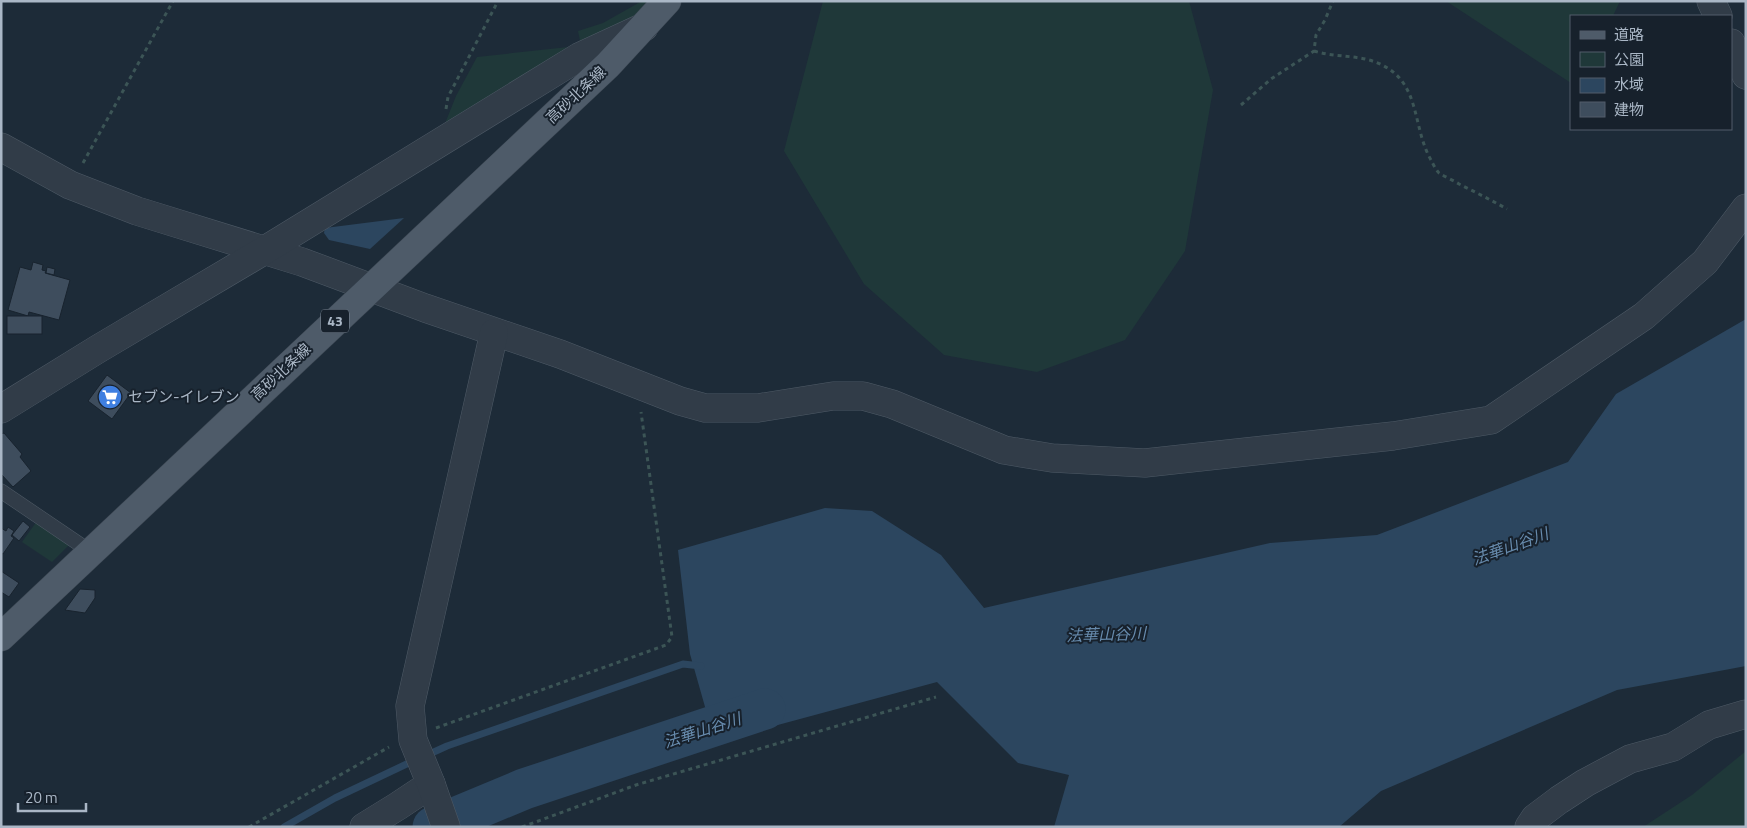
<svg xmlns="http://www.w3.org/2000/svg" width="1747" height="828" viewBox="0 0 1747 828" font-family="'Titillium Web','Noto Sans JP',sans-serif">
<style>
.green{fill:#1f3839}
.water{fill:#2c465f}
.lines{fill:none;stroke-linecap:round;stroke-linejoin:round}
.stream{stroke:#2c465f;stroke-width:7}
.river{stroke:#2c465f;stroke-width:41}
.building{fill:#3e4d5d;stroke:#18232e}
.service-casing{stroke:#4e5a66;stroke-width:15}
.minor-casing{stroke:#4e5a66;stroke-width:29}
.primary-casing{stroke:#3a4551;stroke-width:29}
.path{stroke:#3c5556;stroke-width:3;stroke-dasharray:4 4;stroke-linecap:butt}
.service{stroke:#313c48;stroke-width:14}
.minor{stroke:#313c48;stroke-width:28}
.primary{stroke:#4e5b69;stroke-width:28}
.labels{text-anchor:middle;stroke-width:4;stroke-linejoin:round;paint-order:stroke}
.shield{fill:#17212c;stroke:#7e8a98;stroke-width:1}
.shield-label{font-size:14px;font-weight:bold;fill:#aab7c6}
.street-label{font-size:15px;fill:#aab7c6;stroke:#17212c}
.poi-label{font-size:15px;fill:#aab7c6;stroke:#17212c;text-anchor:start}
.water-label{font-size:16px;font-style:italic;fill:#678bad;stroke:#17212c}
</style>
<rect width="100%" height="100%" fill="#1d2b38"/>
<g class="green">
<path d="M642,1H654L634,19L581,45L578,31L603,23Z"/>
<path d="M823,1H1189L1213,90L1185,251L1125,340L1037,372L944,355L864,284L784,151Z"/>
<path d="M1446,1H1620L1613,16H1571V83Z"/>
<path d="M578,46L444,126L456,96L477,57Z"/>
<path d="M37,521L71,543L52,562L22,542Z"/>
<path d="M1746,751V827H1643L1692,795Z"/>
</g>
<g class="water">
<path d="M404,218L370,249L329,240L324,233L325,228Z"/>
<path d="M1746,319V666L1617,690L1381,791L1339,827H1054L1069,775L1018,763L937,682L715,742L690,654L678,550L825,508L872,511L941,555L984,608L1270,543L1377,535L1568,462L1616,394Z"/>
</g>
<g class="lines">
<g class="stream">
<path d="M425,756L447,746L683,664L701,666"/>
<path d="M284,827L335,798L415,760"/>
</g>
<path class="river" d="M433,827L524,789L765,709"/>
</g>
<g class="building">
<path d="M33,262L43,265L42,270L46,271L45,273L70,280L59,320L29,312L28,316L8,310L20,267L31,270Z"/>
<path d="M47,267L55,269L54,275L46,273Z"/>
<rect x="7" y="316" width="35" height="18"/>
<path d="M107,375L131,393L112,419L88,401Z"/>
<path d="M4,433L22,454L20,457L31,471L13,487L1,474V434Z"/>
<path d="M23,521L30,527L19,541L12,535Z"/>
<path d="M8,527L14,531L11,536L14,538L3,554L1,553V528L6,531Z"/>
<path d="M1,571L19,583L9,597L1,592Z"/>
<path d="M80,589L95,590V598L85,613L65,610Z"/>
</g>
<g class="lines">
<g class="service-casing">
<path id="service" d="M1,491L91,552"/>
</g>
<g class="minor-casing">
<g id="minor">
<path d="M1711,1L1718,16"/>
<path d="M1731,43L1746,75"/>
<path d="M1,147L70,185L137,211L302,262L425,308L560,354L680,401L705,408H758L833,396H863L892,404L1004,450L1052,458L1145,463L1393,436L1491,420L1644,316L1705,262L1746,208"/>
<path d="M1,409L98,349L265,250L579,57L644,27"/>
<path d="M364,827L398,806L431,784"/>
<path d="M446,827L431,784L413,740L410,706L494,333"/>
<path d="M1529,827L1535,818L1559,800L1585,783L1630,759L1673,747L1709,725L1746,714"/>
</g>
</g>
<g class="primary-casing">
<path id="primary" d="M1,637L608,65L667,1"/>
</g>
<g class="path">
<path d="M1314,51C1336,58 1361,54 1382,65C1421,84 1412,127 1431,160C1433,164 1436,170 1439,173C1445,177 1453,180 1459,184C1475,192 1491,200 1507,209"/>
<path d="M1241,105L1271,79L1314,51L1316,35L1325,20L1333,1"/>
<path d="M446,109L448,97L498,1"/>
<path d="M83,163L173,1"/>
<path d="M436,728L666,645L672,637L641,412"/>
<path d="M249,827L389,747"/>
<path d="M522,827L636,785L936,697"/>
</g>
<use href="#service" class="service"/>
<use href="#minor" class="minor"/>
<use href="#primary" class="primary"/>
</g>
<defs>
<g id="supermarket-disc" transform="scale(1.25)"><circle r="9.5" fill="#3f7fe0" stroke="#17212c"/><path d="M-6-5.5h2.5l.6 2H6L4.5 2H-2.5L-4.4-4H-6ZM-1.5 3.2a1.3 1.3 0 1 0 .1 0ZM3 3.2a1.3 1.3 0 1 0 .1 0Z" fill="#fff"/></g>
</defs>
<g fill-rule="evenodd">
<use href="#supermarket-disc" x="110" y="397"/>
</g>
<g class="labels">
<rect class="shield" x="321" y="309.5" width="28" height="23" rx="4"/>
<g class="shield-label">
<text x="335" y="326">43</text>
</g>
<g class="street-label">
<text transform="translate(576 95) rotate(-43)" y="5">高砂北条線</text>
<text transform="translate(281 372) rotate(-43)" y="5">高砂北条線</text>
</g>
<g class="poi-label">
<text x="128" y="402">セブン-イレブン</text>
</g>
<g class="water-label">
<text transform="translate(1510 546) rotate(-20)" y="6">法華山谷川</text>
<text transform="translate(1106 634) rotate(-2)" y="6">法華山谷川</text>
<text transform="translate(702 730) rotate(-18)" y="6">法華山谷川</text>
</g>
</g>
<rect width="1747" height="828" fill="none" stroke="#aab7c6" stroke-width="5"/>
<rect x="1570" y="15" width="162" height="115" fill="#17212c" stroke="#525d6a"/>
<rect x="1580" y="31" width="25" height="8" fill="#4e5b69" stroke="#525d6a"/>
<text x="1614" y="40" font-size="15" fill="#aab7c6">道路</text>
<rect x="1580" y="52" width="25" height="15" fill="#1f3839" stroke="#525d6a"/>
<text x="1614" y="65" font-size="15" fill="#aab7c6">公園</text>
<rect x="1580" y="78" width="25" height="15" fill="#2c465f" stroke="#525d6a"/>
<text x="1614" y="90" font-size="15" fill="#aab7c6">水域</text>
<rect x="1580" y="102" width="25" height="15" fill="#3e4d5d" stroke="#525d6a"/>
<text x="1614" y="115" font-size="15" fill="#aab7c6">建物</text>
<path d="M18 803v8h68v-8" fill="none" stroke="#aab7c6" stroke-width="2.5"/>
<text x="25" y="803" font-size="15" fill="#aab7c6" stroke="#17212c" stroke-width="4" paint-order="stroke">20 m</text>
</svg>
